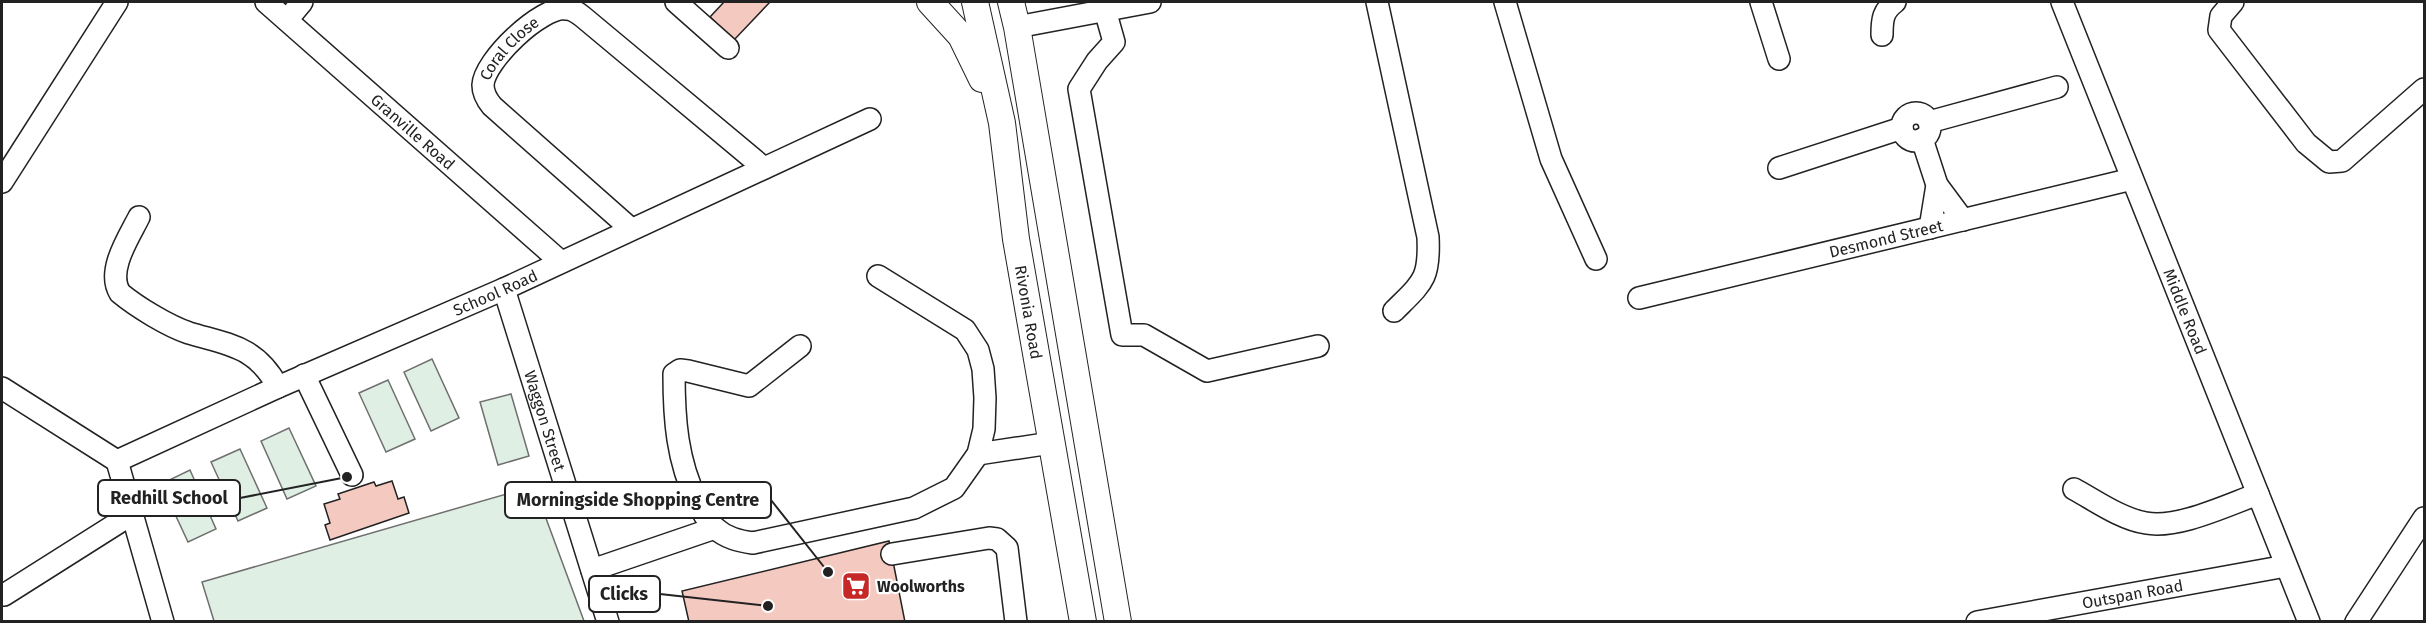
<svg xmlns="http://www.w3.org/2000/svg" width="2426" height="623" viewBox="0 0 2426 623" font-family="'Fira Sans',sans-serif">
<style>
.green{fill:#e0efe3;stroke:#6f6f6f;stroke-width:1.5}
.building{fill:#f3c9c0;stroke:#222;stroke-width:1.5}
.lines{fill:none;stroke-linecap:round;stroke-linejoin:round}
.minor-casing{stroke:#222;stroke-width:24}
.major-casing{stroke:#222;stroke-width:28}
.minor{stroke:#fff;stroke-width:21}
.major{stroke:#fff;stroke-width:26}
.labels{text-anchor:middle;stroke-width:4.5;stroke-linejoin:round;paint-order:stroke}
.street-label{font-size:16px;fill:#222;stroke:#fff}
.poi-label{font-size:16px;font-weight:bold;fill:#222;stroke:#fff;text-anchor:start}
.leader{fill:none;stroke:#222;stroke-width:2}
.callout-dot{fill:#222;stroke:#fff;stroke-width:2}
.callout{fill:#fff;stroke:#222;stroke-width:2}
.callout-label{font-size:18px;text-anchor:middle;font-weight:bold;fill:#222}
</style>
<rect width="100%" height="100%" fill="#fff"/>
<g class="green">
<path d="M432,359L459,418L431,431L404,372Z"/>
<path d="M388,380L415,439L386,452L359,393Z"/>
<path d="M511,394L529,456L498,465L480,402Z"/>
<path d="M289,428L316,486L287,499L261,441Z"/>
<path d="M240,449L267,508L238,521L211,462Z"/>
<path d="M190,470L216,529L188,542L161,484Z"/>
<path d="M534,486L584,621H214L202,582Z"/>
</g>
<g class="building">
<path d="M724,2H770L734,40L710,17Z"/>
<path d="M392,481L398,499L404,497L409,513L330,540L325,525L330,523L324,504L340,499L338,494L374,482L376,486Z"/>
<path d="M889,541L905,622H689L682,591Z"/>
</g>
<g class="lines">
<g class="minor-casing">
<g id="minor">
<path id="s1" d="M266,2L561,262"/>
<path d="M676,2L728,48"/>
<path d="M1377,2L1428,237C1430,279 1423,282 1394,311"/>
<path d="M1505,2L1551,159L1596,259"/>
<path d="M1761,2L1779,59"/>
<path id="s2" d="M2062,2L2309,622"/>
<path d="M2233,2L2221,16L2219,30L2306,143L2329,162L2342,161L2424,89"/>
<path d="M1105,10L1114,42L1097,61L1079,89L1122,335H1144L1207,371L1318,346"/>
<path d="M287,20L302,2"/>
<path d="M1017,27L1150,2"/>
<path d="M1882,35C1882,19 1883,11 1895,2"/>
<circle cx="1916" cy="127" r="14"/>
<path d="M1929,122L2057,87"/>
<path d="M1922,139L1937,185L1963,220"/>
<path d="M1779,168L1902,128"/>
<path d="M2,182L117,2"/>
<path d="M139,217C129,237 106,271 120,293C137,307 168,326 189,333C229,345 256,346 278,387"/>
<path d="M1930,228L1937,185"/>
<path id="s3" d="M631,229L492,106C487,100 483,94 483,85C484,61 541,6 566,9C573,9 578,13 583,17L764,168"/>
<path id="s4" d="M504,289L608,622"/>
<path id="s5" d="M1639,298L2132,179"/>
<path d="M800,346L749,386L688,371L680,370L674,374C674,419 677,461 697,501C702,511 707,521 715,528C726,538 739,541 753,543L914,508L954,488L978,454L984,429L985,398L983,369L978,350L965,330L878,276"/>
<path d="M304,375L352,475"/>
<path d="M2,388L117,461"/>
<path d="M978,454L1051,443"/>
<path id="s6" d="M117,461L278,387L504,289L870,119"/>
<path d="M117,461L163,622"/>
<path d="M2074,489C2096,501 2121,519 2146,523C2178,529 2227,505 2258,494"/>
<path d="M892,554L989,538L997,539L1007,548L1016,622"/>
<path d="M592,570L715,528"/>
<path d="M4,595L132,514"/>
<path id="s7" d="M1977,622L2286,566"/>
<path d="M2356,622L2424,518"/>
</g>
</g>
<g class="major-casing">
<g id="major">
<path d="M930,2L961,36L982,79"/>
<path id="s8" d="M975,2L1002,123L1016,239L1083,622"/>
<path d="M1011,2L1017,27L1118,622"/>
</g>
</g>
<use href="#minor" class="minor"/>
<use href="#major" class="major"/>
</g>
<defs>
<g id="supermarket-square" transform="scale(1.5)"><rect x="-9" y="-9" width="18" height="18" rx="4" fill="#c62828" stroke="#fff"/><path d="M-6-5.5h2.5l.6 2H6L4.5 2H-2.5L-4.4-4H-6ZM-1.5 3.2a1.3 1.3 0 1 0 .1 0ZM3 3.2a1.3 1.3 0 1 0 .1 0Z" fill="#fff"/></g>
</defs>
<g fill-rule="evenodd">
<use href="#supermarket-square" x="856" y="586"/>
</g>
<g class="labels">
<g class="street-label">
<text dy="6" stroke="none"><textPath href="#s3" startOffset="255">Coral Close</textPath></text>
<text dy="6" stroke="none"><textPath href="#s1" startOffset="196">Granville Road</textPath></text>
<text dy="6" stroke="none"><textPath href="#s5" startOffset="254">Desmond Street</textPath></text>
<text dy="6" stroke="none"><textPath href="#s6" startOffset="414">School Road</textPath></text>
<text dy="6" stroke="none"><textPath href="#s8" startOffset="315">Rivonia Road</textPath></text>
<text dy="6" stroke="none"><textPath href="#s2" startOffset="333">Middle Road</textPath></text>
<text dy="6" stroke="none"><textPath href="#s4" startOffset="138">Waggon Street</textPath></text>
<text dy="6" stroke="none"><textPath href="#s7" startOffset="158">Outspan Road</textPath></text>
</g>
<g class="poi-label">
<text x="877" y="592">Woolworths</text>
</g>
</g>
<path class="leader" d="M347 477L240 498M828 572L771 500M768 606L660 594"/>
<g class="callout-dot">
<circle cx="347" cy="477" r="6"/>
<circle cx="828" cy="572" r="6"/>
<circle cx="768" cy="606" r="6"/>
</g>
<g class="callout">
<rect x="98" y="480" width="142" height="36" rx="6"/>
<rect x="505" y="482" width="266" height="36" rx="6"/>
<rect x="589" y="576" width="71" height="36" rx="6"/>
</g>
<g class="callout-label">
<text x="169" y="504">Redhill School</text>
<text x="638" y="506">Morningside Shopping Centre</text>
<text x="624" y="600">Clicks</text>
</g>
<rect width="2426" height="623" fill="none" stroke="#222222" stroke-width="6"/>
</svg>
